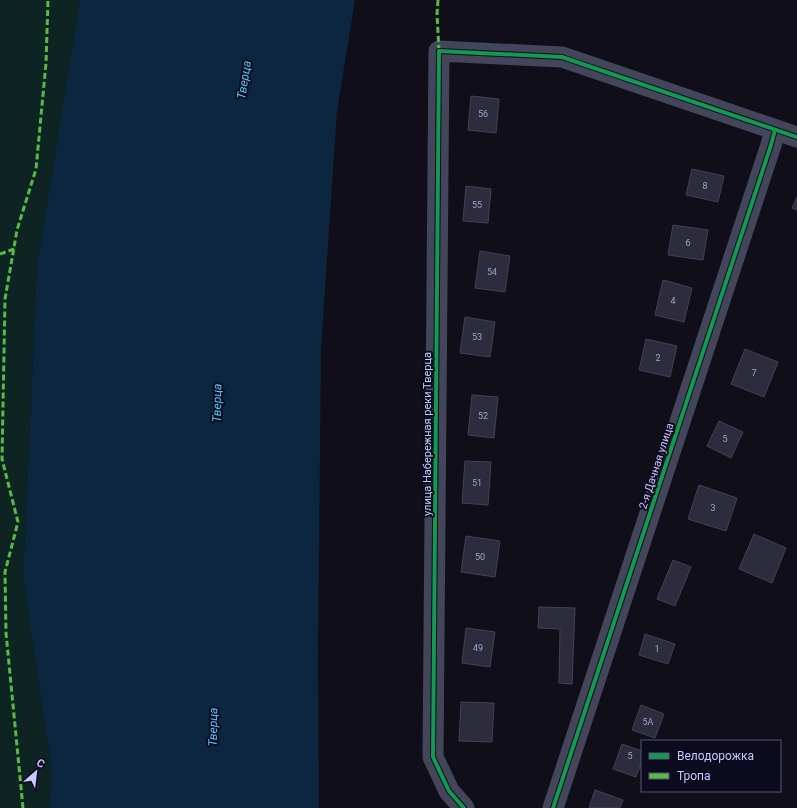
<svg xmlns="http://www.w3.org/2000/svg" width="797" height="808" viewBox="0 0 797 808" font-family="Roboto,sans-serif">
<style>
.green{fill:#0e2422}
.water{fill:#0b263e}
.building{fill:#2c2c3c;stroke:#424158}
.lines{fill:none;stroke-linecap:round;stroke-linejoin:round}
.minor{stroke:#43455a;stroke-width:21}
.quiet{stroke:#58b947;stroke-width:3;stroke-dasharray:6 3;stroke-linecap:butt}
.cycleway-casing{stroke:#0c0b1d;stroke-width:6}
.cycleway{stroke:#139951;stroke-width:4}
.labels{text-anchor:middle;stroke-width:4;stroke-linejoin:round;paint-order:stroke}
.number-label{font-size:9px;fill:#a0a2ce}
.street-label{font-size:11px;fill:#c7c9ff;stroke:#0c0b1d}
.water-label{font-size:12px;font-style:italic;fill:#55c9ff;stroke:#0c0b1d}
</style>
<rect width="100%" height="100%" fill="#100f19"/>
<path class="green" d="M0,0H80L37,264L23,579L51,764L50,808H0Z"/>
<path class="water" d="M80,0H355L337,111L321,348L318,653L319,808H50L51,764L23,579L37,264Z"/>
<g class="building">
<path d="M471,96L499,99L496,133L468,130Z"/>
<path d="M692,169L724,176L718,202L686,195Z"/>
<path d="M466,186L491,189L488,223L463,221Z"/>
<path d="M797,197V210L792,208Z"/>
<path d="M673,225L708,230L703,260L668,255Z"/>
<path d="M480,251L510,256L505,292L475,288Z"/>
<path d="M663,280L692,288L684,322L655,315Z"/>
<path d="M465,317L495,322L490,357L460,353Z"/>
<path d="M646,339L677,346L670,377L639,370Z"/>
<path d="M745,349L778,362L764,397L731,384Z"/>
<path d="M472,395L498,397L494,438L468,435Z"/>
<path d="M719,421L743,432L731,458L707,446Z"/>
<path d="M465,461L491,462L488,505L462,503Z"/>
<path d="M699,485L737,498L726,531L688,519Z"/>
<path d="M754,534L786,548L772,583L739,569Z"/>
<path d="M466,536L500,541L495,577L461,572Z"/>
<path d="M673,560L691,567L675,606L657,599Z"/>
<path d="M539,607L575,608L572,684L559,683L560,629L538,628Z"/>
<path d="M466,628L495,632L490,667L462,663Z"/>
<path d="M645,634L675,644L668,664L639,655Z"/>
<path d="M461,702L494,703L492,742L459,741Z"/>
<path d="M641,705L664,714L655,738L632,730Z"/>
<path d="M622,744L642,751V761L636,777L613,769Z"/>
<path d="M595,790L623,800L620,808H589Z"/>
</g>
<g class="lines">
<g class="minor">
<path d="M464,808L449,791L433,757L439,51L562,57L797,137"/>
<path d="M553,808L771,145L775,130"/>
</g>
<g class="quiet">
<path d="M438,0L437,14L439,51"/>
<path d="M0,254L14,249"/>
<path d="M23,808L6,633L5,572L18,522L2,459L5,299L17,230L36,169L46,63L48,0"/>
</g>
<g class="cycleway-casing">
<g id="cycleway">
<path d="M464,808L449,791L433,757L439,51L562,57L797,137"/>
<path d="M553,808L771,145L775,130"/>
</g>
</g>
<use href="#cycleway" class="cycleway"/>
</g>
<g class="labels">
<g class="number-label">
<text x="483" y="117">56</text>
<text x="705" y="189">8</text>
<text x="477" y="208">55</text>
<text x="688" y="246">6</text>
<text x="492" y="275">54</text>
<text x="673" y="304">4</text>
<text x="477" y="340">53</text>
<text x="658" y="361">2</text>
<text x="754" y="376">7</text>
<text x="483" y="419">52</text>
<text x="725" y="442">5</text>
<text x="477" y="486">51</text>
<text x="713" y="511">3</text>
<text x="480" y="560">50</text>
<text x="478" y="651">49</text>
<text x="657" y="652">1</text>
<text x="648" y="725">5А</text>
<text x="630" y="759">5</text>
</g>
<g class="street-label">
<text transform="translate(427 434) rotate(-90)" y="4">улица Набережная реки Тверца</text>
<text transform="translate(656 466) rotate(-72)" y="4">2-я Дачная улица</text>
</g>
<g class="water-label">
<text transform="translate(244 80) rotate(-81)" y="4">Тверца</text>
<text transform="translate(217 403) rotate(-89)" y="4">Тверца</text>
<text transform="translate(213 727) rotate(-89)" y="4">Тверца</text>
</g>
</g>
<rect x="641" y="740" width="140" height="52" fill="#0c0b1d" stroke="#575777"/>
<rect x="649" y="753" width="20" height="6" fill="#139951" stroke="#575777"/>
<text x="677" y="760" font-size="12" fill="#c7c9ff">Велодорожка</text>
<rect x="649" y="773" width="20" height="6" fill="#58b947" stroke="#575777"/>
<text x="677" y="780" font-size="12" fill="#c7c9ff">Тропа</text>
<g transform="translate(36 772) rotate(28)" stroke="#0c0b1d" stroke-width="3" paint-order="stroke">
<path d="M0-3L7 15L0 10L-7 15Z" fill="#c7c9ff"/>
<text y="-6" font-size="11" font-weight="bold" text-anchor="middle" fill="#c7c9ff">С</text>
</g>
</svg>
